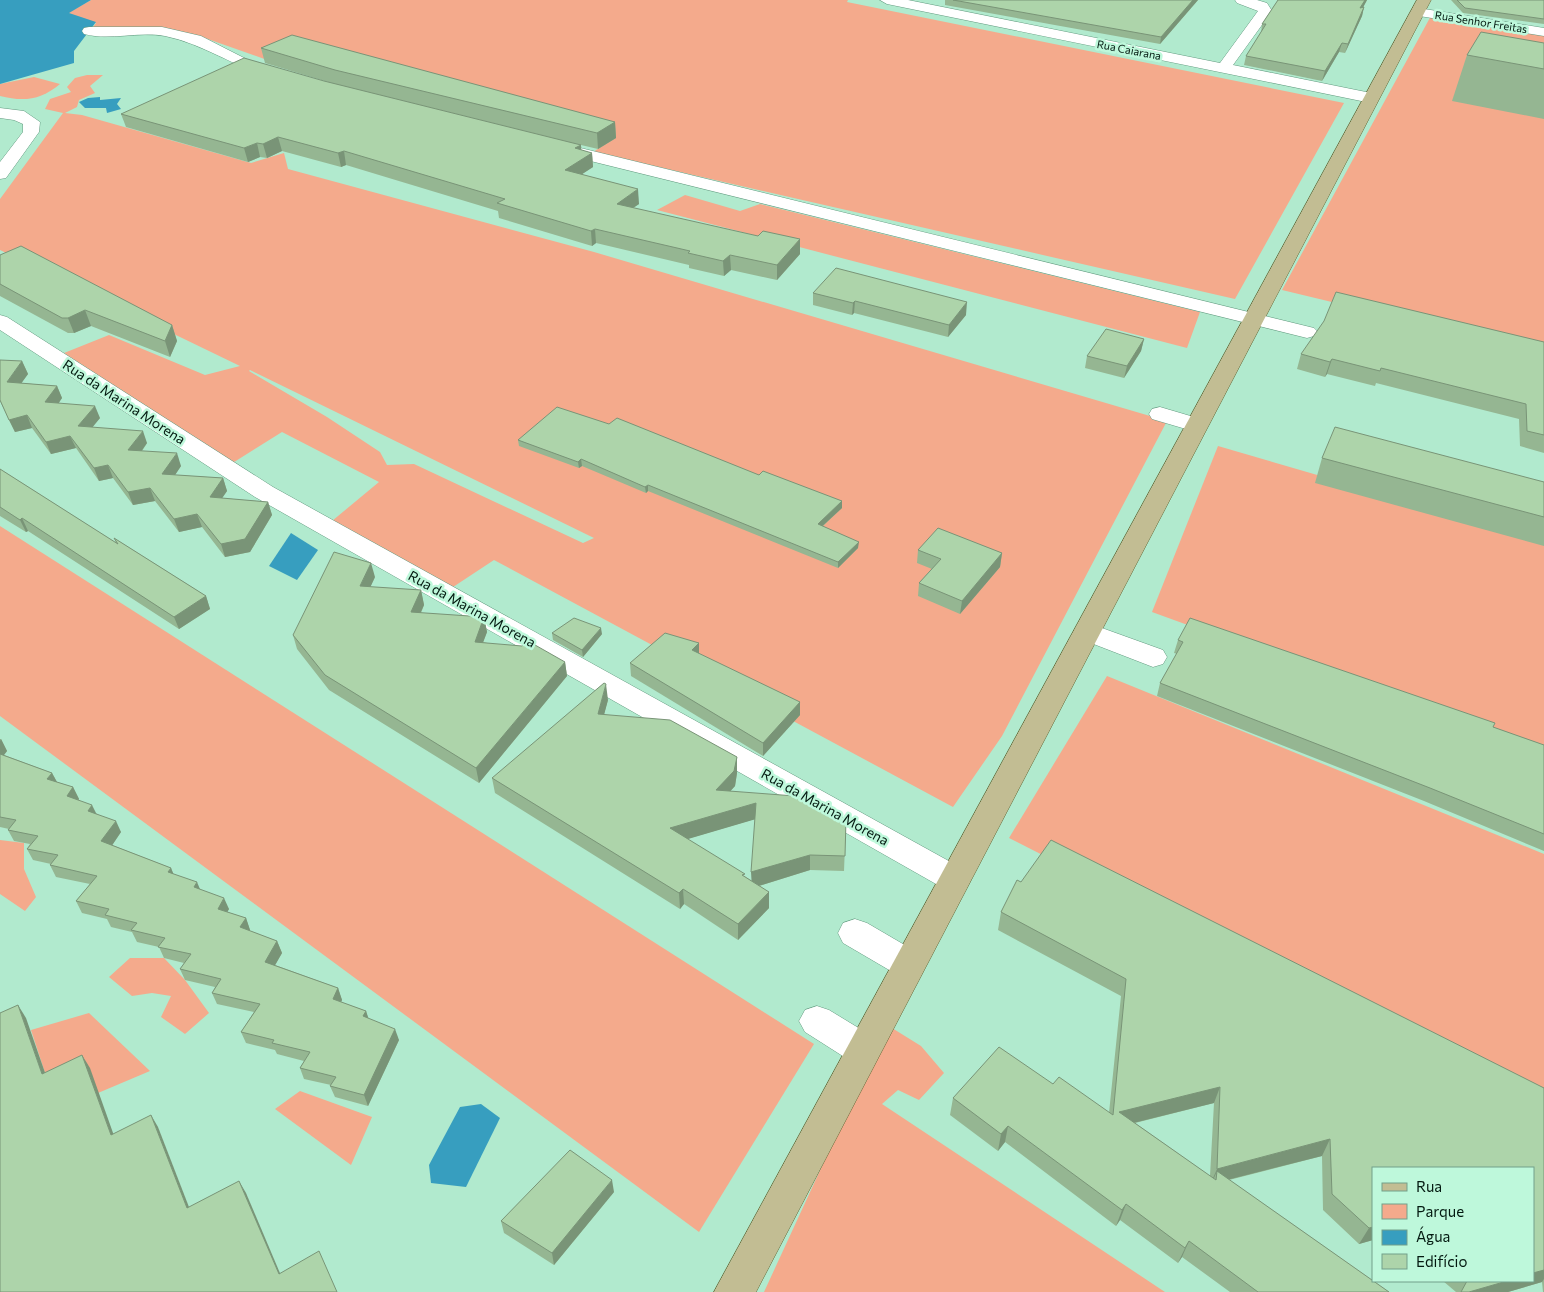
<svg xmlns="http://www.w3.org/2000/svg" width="1544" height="1292" viewBox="0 0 1544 1292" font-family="Commissioner,sans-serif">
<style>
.green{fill:#f4aa8c;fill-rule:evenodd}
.water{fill:#379ebf}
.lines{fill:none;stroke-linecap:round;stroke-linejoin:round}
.minor-casing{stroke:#649b81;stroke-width:1}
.major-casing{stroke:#646736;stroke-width:1}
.minor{fill:#fff;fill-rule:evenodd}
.major{fill:#c2bd93;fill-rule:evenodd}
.wall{fill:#95b692;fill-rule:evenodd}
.shaded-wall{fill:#799477}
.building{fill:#add4aa;stroke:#799477}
.labels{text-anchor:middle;stroke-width:5;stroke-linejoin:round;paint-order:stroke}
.far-street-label{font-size:11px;fill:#031910;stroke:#bef8db}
.street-label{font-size:14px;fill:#031910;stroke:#bef8db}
</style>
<rect width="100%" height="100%" fill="#b1eace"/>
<g class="green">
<path d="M91,0H848L847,2L1344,103L1235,299L593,152L615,138L270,61L202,37L162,29L93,27L96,23L68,13Z"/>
<path d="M1432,14L1544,32V353L1282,290Z"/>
<path d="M87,75H103L90,86L95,93L79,100L77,107L65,113L82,115L251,163L284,153L288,169L594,252L1167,421L1002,736L953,807L494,560L450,589L332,521L379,482L282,432L231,464L64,353L109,335L205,375L240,366L0,250V199L63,113L45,109L50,99L71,92L67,87L75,78ZM249,371L250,370L594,538L583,543L414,464L387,465L380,452L327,417Z"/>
<path d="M34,77L60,84C41,100 24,102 0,96V84Z"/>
<path d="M685,195L740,211L760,204L1200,312L1187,348L657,210Z"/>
<path d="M1218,446L1544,541V755L1152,612Z"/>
<path d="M0,526L814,1044L699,1232L0,716Z"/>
<path d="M1107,676L1544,854V1110L1009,838Z"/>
<path d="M0,840L24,843V869L36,897L25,911L0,894Z"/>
<path d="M130,958H164L185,980L209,1013L185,1034L161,1017L171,996L152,993L132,996L109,977Z"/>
<path d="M89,1013L150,1071L98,1093L47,1079L31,1030Z"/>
<path d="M892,1028L921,1046L944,1073L919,1100L898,1090L882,1104L1165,1292H764L858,1088Z"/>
<path d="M300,1091L372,1117L351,1165L275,1109Z"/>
</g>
<g class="water">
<path d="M0,0H91L69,13L96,22L74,51V63L0,84Z"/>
<path d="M100,97V100L121,98L117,104L121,109L107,113L106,108H85L79,102L88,98Z"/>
<path d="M291,533L318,550L297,580L269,566Z"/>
<path d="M481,1104L500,1118L466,1187L431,1183L429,1165L460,1107Z"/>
</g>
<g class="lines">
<g class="minor-casing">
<g id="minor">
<path d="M880,0H908L1220,63L1258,11L1237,3L1235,0H1257L1267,3L1272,11L1233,65L1371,93L1379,98L1371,103L887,4Z"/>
<path d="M1418,8L1544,28V36L1413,15L1411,12L1413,9Z"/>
<path d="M89,27H162L201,36L248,60L279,69L281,72L273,77C233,67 204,44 165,36C139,31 110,41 84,34L82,31L84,28Z"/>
<path d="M0,108L24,111L40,122L39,132L6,178L0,179V162L23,132V124L14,120L0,118Z"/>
<path d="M556,142L1314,328L1318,332L1314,336L1307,338L550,151L547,147L550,143Z"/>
<path d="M0,315L7,317L273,487L965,870L970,879L965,888L954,892L943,888L255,497L0,330Z"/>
<path d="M1160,407L1204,420L1207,425L1204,430L1196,432L1152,419L1149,414L1152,409Z"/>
<path d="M1088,623L1163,650L1167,657L1163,664L1153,667L1078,638L1074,632L1078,626Z"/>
<path d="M855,919L867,923L920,954L925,964L920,974L908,978L896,974L843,943L838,933L843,923Z"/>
<path d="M817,1006L829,1010L875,1038L880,1049L875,1060L862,1065L849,1060L805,1032L799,1021L805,1010Z"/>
</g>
</g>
<g class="major-casing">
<path id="major" d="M1417,0H1431L756,1292H714Z"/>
</g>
<use href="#minor" class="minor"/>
<use href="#major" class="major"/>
</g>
<g class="wall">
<path d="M945,0H1198L1160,44L945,5Z"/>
<path d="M1278,0H1367L1363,7H1364L1362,16L1345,53L1339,52L1322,81L1244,65L1246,56L1261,33L1262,24Z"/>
<path d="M1451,0H1544V24L1463,13Z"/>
<path d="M1544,43V119L1452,101L1467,55Z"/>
<path d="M261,48L615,122L616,138L598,149L581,145V150L592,153L593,167L582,174L639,204L633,208L800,254L777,280L731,270L724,276L689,268V265L596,243L592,246L499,218L498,211L346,165L341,167L282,151L267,158L260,157L248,162L126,127L121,114L324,81L338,85L265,63Z"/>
<path d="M0,255L172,325L177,341L170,357L91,326L74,333H68L0,296Z"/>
<path d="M813,293L966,315L948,337L854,313L852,315L813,305Z"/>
<path d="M1144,339L1141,351L1124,378L1085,368L1087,356Z"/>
<path d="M1544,342V453L1520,446L1519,419L1376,383L1375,386L1327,374L1325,377L1297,369L1301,354Z"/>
<path d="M22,361L28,374L21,383L57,386L62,398L58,403L100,418L92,427L147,443L142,451L181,466L175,475L223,478L227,491L222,498L268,502L272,515L250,552L225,557L202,527L179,532L155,501L133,505L113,478L99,481L76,448L51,454L32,428L15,432L0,401Z"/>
<path d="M518,440L759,475L842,501V508L823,526L858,548L838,568L648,491L646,493L582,466L579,468L519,446Z"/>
<path d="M1322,458L1544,482V546L1315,483Z"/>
<path d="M0,469L116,543L114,538L206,596L210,609L179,629L28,531L26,532L0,516Z"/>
<path d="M918,550L1002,553L1000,567L960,614L918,596L919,583L932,569L917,563Z"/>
<path d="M375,577L370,587L421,590L424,605L421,613L484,617L487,632L483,642L565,662L567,676L479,783L329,690L297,649L293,635Z"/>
<path d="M552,633L602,634L583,657L553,640Z"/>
<path d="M1178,640L1493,727L1544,745V851L1424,801L1157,696L1160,683L1177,654L1174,653Z"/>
<path d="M630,663L800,702V715L763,756L631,676Z"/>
<path d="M608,700L604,714L737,757V773L735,786L730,791L810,803L846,819L844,871L810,870L759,886L769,892V908L738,940L684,904L680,909L495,793L492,778ZM755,819L752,881L687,839Z"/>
<path d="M0,739H1L7,751L4,755L52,773L57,782L73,787L79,799L78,800L121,832L112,845L171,868L173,874L200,889L229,909L227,912L246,918L250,930V931L277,941L282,953L275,965L338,988L342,1000L341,1002L366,1011L368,1018L399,1040L368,1106L335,1097L330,1086L331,1085L304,1079L300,1068L304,1061L277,1054L275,1050L246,1043L241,1032L254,1012L217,1004L212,993L215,987L185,980L180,969L184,963L164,958L159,947L137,942L132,932L111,927L107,919L82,913L76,901L90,884L56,877L50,865L51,864L33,860L27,849L30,844L14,841L8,830L9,829L0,827Z"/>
<path d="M1021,882L1544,1088V1292H1543L1542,1282L1508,1292H1456L1443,1281H1533V1168H1373V1240L1359,1244L1323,1210L1322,1156L1229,1180L1389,1292H1230L1182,1257L1178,1263L1120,1220L1116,1226L1005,1142L998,1151L950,1115L953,1098L1053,1084L1109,1113L1121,996L998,930L1001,912ZM1214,1103L1210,1176L1135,1123Z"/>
<path d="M614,1192L554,1265L504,1233L501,1221Z"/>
</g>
<g class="shaded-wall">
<path d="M1193,0H1198L1160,44L1161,37Z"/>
<path d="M1365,0H1367L1358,17L1360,8Z"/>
<path d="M1364,7L1362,16L1345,53L1348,44Z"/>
<path d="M1342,43L1339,52L1322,81L1325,71Z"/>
<path d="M615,122L616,138L598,149L597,133Z"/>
<path d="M278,137L282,151L267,158L263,144Z"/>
<path d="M257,143L260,157L248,162L244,148Z"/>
<path d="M581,145L582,159L575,148Z"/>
<path d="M344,151L346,165L341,167L338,153Z"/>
<path d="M592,153L593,167L567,184L565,170Z"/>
<path d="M638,189L639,204L618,218L617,204Z"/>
<path d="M595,229L596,243L592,246L591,231Z"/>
<path d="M800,239V254L777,280V265Z"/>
<path d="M730,255L731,270L724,276L723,261Z"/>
<path d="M855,301L854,313L852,315L853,303Z"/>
<path d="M967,302L966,315L948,337L949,325Z"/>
<path d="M85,310L91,326L74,333L68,318Z"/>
<path d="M172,325L177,341L170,357L165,341Z"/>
<path d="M1144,339L1141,351L1124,378L1127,366Z"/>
<path d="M1332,359L1327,374L1325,377L1330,362Z"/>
<path d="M22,361L28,374L13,395L7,382Z"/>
<path d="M57,386L62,398L51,415L45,402Z"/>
<path d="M95,406L100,418L83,439L78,426Z"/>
<path d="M27,415L32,428L15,432L9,420Z"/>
<path d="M143,431L147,443L133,463L128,450Z"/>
<path d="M70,436L76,448L51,454L46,442Z"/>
<path d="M177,453L181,466L167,487L162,474Z"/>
<path d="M581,459L582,466L579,468L578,462Z"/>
<path d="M108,465L113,478L99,481L94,468Z"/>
<path d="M223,478L227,491L214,510L210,497Z"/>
<path d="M648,485V491L646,493L645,487Z"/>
<path d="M150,488L155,501L133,505L128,492Z"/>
<path d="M842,501V508L818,530V524Z"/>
<path d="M268,502L272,515L250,552L225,557L221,544Z"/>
<path d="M197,514L202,527L179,532L174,519Z"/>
<path d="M22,518L28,531L26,532L20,520Z"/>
<path d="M859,542L858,548L838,568V562Z"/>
<path d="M1002,553L1000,567L960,614L962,601Z"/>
<path d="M371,563L375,577L364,601L360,586Z"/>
<path d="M421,590L424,605L414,627L411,612Z"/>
<path d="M206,596L210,609L179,629L174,617Z"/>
<path d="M484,617L487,632L478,656L475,642Z"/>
<path d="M601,628L602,634L583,657L582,650Z"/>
<path d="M699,643V657L692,650Z"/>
<path d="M565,662L567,676L479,783L476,768Z"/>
<path d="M606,684L608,700L600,730L598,714Z"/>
<path d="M800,702V715L763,756V743Z"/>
<path d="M1,739L7,751L0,760V741Z"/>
<path d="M737,757V773L735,786L717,806L716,790Z"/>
<path d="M52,773L58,784L47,779Z"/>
<path d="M73,787L79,799L72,808L67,796Z"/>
<path d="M756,803V819L671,844L670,828Z"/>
<path d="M92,805L98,817L88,811Z"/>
<path d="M116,821L121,832L107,853L101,841Z"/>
<path d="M810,855V870L752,888L751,872Z"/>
<path d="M171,868L176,880L168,872Z"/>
<path d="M197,882L202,894L194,887Z"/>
<path d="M683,889L684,904L680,909L679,893Z"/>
<path d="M769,892V908L738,940V924Z"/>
<path d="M224,898L229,909L223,920L218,909Z"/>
<path d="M246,918L250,930L245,938L240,927Z"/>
<path d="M277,941L282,953L270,974L265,962Z"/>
<path d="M338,988L342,1000L337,1010L333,999Z"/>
<path d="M18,1005L26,1018L50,1087L42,1074Z"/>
<path d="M366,1011L370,1023L363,1016Z"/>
<path d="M395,1029L399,1040L368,1106L364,1095Z"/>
<path d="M82,1055L90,1068L118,1147L111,1135Z"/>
<path d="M1220,1087L1214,1103L1113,1128L1119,1112Z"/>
<path d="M151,1115L158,1127L194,1220L187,1208Z"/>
<path d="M1008,1126L1005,1142L998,1151L1001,1134Z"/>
<path d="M1330,1139L1322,1156L1215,1183L1216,1180L1217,1171L1211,1185H1210L1217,1169Z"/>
<path d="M612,1180L614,1192L554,1265L552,1253Z"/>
<path d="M239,1181L246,1193L285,1285L279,1274Z"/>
<path d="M1126,1204L1120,1220L1116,1226L1122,1210Z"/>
<path d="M1373,1227V1240L1359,1244L1369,1228Z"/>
<path d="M1189,1241L1182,1257L1178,1263L1185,1248Z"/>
<path d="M1544,1270V1279L1542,1282L1508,1292H1469L1507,1281H1533V1273Z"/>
</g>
<g class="building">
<path d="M953,0H1193L1161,37Z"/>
<path d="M1278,0H1365L1360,8L1364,7L1348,44L1342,43L1325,71L1246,56L1266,24H1262Z"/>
<path d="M1457,0H1544V19L1465,8Z"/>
<path d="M1481,32L1544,43V69L1467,55Z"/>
<path d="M292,35L615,122L597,133L335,70L261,48Z"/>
<path d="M244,58L324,81L581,145L575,148L592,153L565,170L638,189L617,204L758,236L763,231L800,239L777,265L730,255L723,261L688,253L690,251L595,229L591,231L497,203L505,199L344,151L338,153L278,137L263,144L257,143L244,148L121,114Z"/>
<path d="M21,246L172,325L165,341L85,310L68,318H62L0,284V255Z"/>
<path d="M836,268L967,302L949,325L855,301L853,303L813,293Z"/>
<path d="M1336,292L1544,342V435L1527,431L1526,404L1381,368L1380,371L1332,359L1330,362L1301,354L1324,321Z"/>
<path d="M1106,329L1144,339L1127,366L1087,356Z"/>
<path d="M0,360L22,361L7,382L57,386L45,402L95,406L78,426L143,431L128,450L177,453L162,474L223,478L210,497L268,502L245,539L221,544L197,514L174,519L150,488L128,492L108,465L94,468L70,436L46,442L27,415L9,420L0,400Z"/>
<path d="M557,407L609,424L617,418L759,475L763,471L842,501L818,524L859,542L838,562L648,485L645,487L581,459L578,462L518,440Z"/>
<path d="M1335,427L1544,482V517L1322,458Z"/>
<path d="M0,469L118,544L114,538L206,596L174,617L22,518L20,520L0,507Z"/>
<path d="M938,528L1002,553L962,601L919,583L941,559L918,550Z"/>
<path d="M334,552L371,563L360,586L421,590L411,612L484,617L475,642L522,646L528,641L565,662L476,768L325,675L293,635Z"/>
<path d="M574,618L601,628L582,650L552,633Z"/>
<path d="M1190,618L1495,723L1493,727L1544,745V834L1430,788L1160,683L1183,642L1178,640Z"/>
<path d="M665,633L699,643L692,650L800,702L763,743L630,663Z"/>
<path d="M604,683L606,684L598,714L670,720L737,757L734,771L716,790L808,797L811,799L810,803L819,804L846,819L845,856L810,855L751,872L756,803L670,828L745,874L742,875L769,892L738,924L683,889L679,893L492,778Z"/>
<path d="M0,754L52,773L47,779L73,787L67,796L92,805L88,811L116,821L101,841L171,868L168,872L197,882L194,887L224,898L218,909L246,918L240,927L277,941L265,962L338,988L333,999L366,1011L363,1016L395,1029L364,1095L330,1086L336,1077L300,1068L310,1052L272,1043L274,1040L241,1032L260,1004L212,993L221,979L180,969L191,954L158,947L165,938L131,930L137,923L105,915L109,909L76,901L97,876L50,865L58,855L27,849L38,836L8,830L16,820L0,817Z"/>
<path d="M1051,840L1544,1088V1270L1533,1273V1168H1373V1227L1369,1228L1332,1194L1330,1139L1217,1169L1220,1087L1119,1112L1216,1180L1217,1171L1389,1292H1258L1189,1241L1185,1248L1126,1204L1122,1210L1008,1126L1001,1134L953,1098L999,1047L1053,1084L1059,1077L1113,1115L1126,979L1001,912L1017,880L1021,882Z"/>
<path d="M18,1005L42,1074L82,1055L111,1135L151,1115L187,1208L239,1181L279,1274L319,1251L337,1292H0V1013Z"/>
<path d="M570,1150L612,1180L552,1253L501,1221Z"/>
<path d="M1467,1281H1507L1469,1292H1461Z"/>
</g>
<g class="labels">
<g class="far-street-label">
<text transform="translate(1481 22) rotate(9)" y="4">Rua Senhor Freitas</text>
<text transform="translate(1129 50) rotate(11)" y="4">Rua Caiarana</text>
</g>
<g class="street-label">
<text transform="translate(124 402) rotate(33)" y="5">Rua da Marina Morena</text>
<text transform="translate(472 609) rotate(29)" y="5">Rua da Marina Morena</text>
<text transform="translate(825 807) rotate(29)" y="5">Rua da Marina Morena</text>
</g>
</g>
<rect x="1372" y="1167" width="162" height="115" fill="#bef8db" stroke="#739f8a"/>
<rect x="1382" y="1183" width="25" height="8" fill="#c2bd93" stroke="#739f8a"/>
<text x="1416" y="1192" font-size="15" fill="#031910">Rua</text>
<rect x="1382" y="1204" width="25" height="15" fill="#f4aa8c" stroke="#739f8a"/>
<text x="1416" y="1217" font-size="15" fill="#031910">Parque</text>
<rect x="1382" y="1230" width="25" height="15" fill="#379ebf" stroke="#739f8a"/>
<text x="1416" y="1242" font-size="15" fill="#031910">Água</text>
<rect x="1382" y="1254" width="25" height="15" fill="#add4aa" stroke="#739f8a"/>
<text x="1416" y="1267" font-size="15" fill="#031910">Edifício</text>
</svg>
